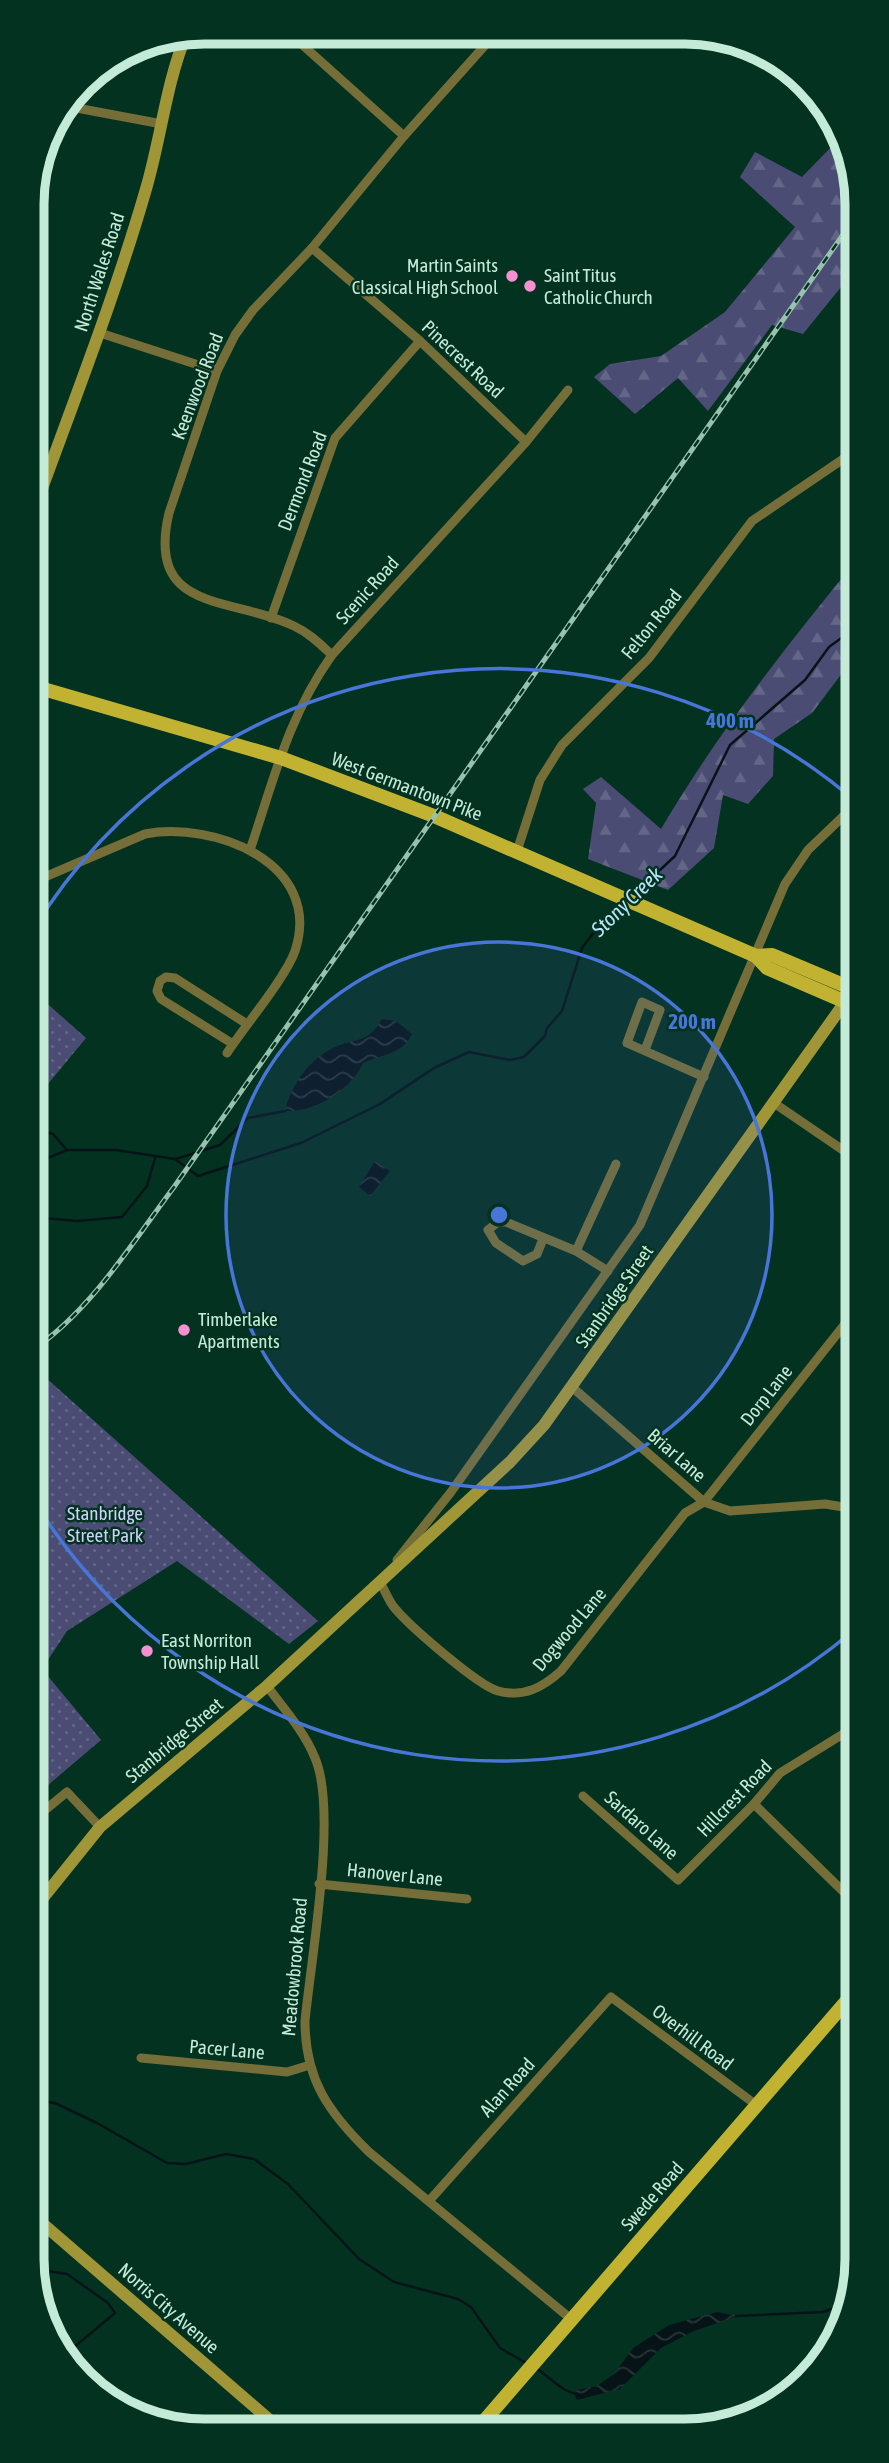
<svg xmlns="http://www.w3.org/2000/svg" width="889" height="2463" viewBox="0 0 889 2463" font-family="'Asap Condensed',sans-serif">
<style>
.forest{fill:url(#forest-firs)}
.park{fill:url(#park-dots)}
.water{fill:url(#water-waves)}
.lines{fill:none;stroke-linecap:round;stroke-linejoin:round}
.stream{stroke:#061418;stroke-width:2.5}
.street{stroke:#756e38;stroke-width:9}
.secondary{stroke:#a09537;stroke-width:12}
.primary{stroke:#c2b231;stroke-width:14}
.rail-casing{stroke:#98c1ae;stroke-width:5}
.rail{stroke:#043221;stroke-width:2.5;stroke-dasharray:8;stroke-linecap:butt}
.ring{fill:none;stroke:#4775d8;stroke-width:3.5}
.poi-dot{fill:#f690d1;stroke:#043221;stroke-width:2.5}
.labels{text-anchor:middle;stroke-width:5;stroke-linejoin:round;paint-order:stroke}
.poi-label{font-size:19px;fill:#c4ebd7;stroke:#043221;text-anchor:start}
.street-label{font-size:19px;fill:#c4ebd7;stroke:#043221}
.park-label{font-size:19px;fill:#ced1f9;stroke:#043221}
.water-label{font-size:21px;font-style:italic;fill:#b6e6f7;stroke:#043221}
.rim{fill:none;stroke:#c4ebd7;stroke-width:9}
.centre{fill:#4775d8;stroke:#043221;stroke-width:3.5}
.ring-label{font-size:21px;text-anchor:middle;font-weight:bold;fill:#4775d8;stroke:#043221;stroke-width:5;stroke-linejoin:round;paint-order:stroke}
</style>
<defs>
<pattern id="forest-firs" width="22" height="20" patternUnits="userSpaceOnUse" patternTransform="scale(1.75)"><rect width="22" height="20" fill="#4b4c74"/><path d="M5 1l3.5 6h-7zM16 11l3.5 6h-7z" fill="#636687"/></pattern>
<pattern id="park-dots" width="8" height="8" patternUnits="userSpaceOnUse" patternTransform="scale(1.75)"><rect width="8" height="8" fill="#4b4c74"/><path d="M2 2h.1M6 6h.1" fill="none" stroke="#636687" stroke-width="1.8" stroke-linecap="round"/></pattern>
<pattern id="water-waves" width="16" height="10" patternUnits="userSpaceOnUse" patternTransform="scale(1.75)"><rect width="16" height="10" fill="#061418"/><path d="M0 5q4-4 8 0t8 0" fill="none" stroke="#293639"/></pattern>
</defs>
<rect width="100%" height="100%" fill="#043221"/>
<g class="forest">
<path d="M838,140L854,170V271L803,334L772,325L708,411L678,378L635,414L594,377L610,364L661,356L725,312L795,227L740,177L755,152L802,177Z"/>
<path d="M855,562V669L846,668L812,713L774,739L773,776L748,804L723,795L714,848L668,890L588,859L596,803L583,789L601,777L661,829C717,734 785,648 855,562Z"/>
</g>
<g class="park">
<path d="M33,991L86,1038L33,1102Z"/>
<path d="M45,1377L318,1621L289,1644L177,1561L67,1631L42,1669L101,1740L34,1797V1381Z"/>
</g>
<g class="water">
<path d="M382,1019L396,1021L412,1034C402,1055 382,1054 363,1063C351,1090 314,1113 285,1111C291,1086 308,1060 333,1048C356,1037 367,1045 382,1019Z"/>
<path d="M375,1161L390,1171L370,1196L359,1187Z"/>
<path d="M717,2312L738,2316L694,2331L661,2348L620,2389L577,2400L574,2394L577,2390L597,2386L614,2374L633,2348L669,2325Z"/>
</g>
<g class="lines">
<g class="stream">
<path d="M631,897L675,856L730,745L805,680L829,647L855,628"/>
<path d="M33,1128L53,1134L67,1150H116L175,1159L198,1176L301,1143L380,1104L434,1068L469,1052L510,1060L524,1057L545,1036L547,1028L562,1011L582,948L594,932L624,904"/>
<path d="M176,1159L220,1145L248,1118L285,1111"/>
<path d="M33,1164L67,1150"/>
<path d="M33,1217L77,1221L122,1217L147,1186L155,1158"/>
<path d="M35,2100L55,2103L97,2123L167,2163L186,2164L226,2154L254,2159L288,2184L359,2259L394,2282L458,2299L471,2307L500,2348L528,2364"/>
<path d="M35,2269L67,2274L108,2303L115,2313L67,2353"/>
<path d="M736,2316L823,2312L850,2302"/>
<path d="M537,2369C550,2377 563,2393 578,2394"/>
</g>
<g class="street">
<path d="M288,32L404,136"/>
<path d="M712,35L736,52L778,67"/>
<path d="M66,106L162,124"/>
<path d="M312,248L420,341L526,442"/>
<path d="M100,333L217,371"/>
<path d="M271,618L335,438L420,341"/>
<path d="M332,655C320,644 309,633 294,626C232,596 145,614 169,513L217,371L235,335L253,310L312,248L404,136L496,33"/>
<path d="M250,850C274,779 288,717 332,655L526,442L568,390"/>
<path d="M517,851L540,780L562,745L649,658L752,521L855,451"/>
<path d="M33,882L145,834C214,821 324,863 295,951C286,977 244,1027 227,1053"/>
<path d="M233,1044L161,999L157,991L160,981L166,977L175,978L247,1024"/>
<path d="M645,1050L660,1010L642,1002L627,1043L704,1077"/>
<path d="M774,1103L856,1159"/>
<path d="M543,1239L537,1254L523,1261L496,1243L488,1230L498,1222H506L576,1251L608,1271"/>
<path d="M576,1251L616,1164"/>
<path d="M573,1388L704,1502L730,1511L825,1504L856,1509"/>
<path d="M397,1560L451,1492L640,1225L785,884L808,850L855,805"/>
<path d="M382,1579L380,1582C384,1589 388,1599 393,1606C407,1624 477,1685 498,1691C524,1698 543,1687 561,1671L685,1513L704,1502L856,1310"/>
<path d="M267,1686C284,1709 304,1731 315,1758C338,1811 311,1958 305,2021C305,2079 328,2112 369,2152L571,2319"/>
<path d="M583,1796L678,1880L754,1804L780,1773L856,1726"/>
<path d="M754,1804L857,1905"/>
<path d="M34,1819L67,1792L100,1827"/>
<path d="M319,1884L467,1899"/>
<path d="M141,2058L287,2072L310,2065"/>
<path d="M429,2201L611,1997L755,2104"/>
</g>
<g class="secondary">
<path d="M32,516C71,408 114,300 146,189C161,138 166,84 186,35"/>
<path d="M34,1909L100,1827L267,1686L510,1462L544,1425L845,1002"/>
<path d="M35,2217L279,2428"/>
</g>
<g class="primary">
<path d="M33,686L281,758L434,816L756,956L772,955L855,990"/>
<path d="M756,956L767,968L855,1006"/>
<path d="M478,2428L857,1989"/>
</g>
<g class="rail-casing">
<path id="rail" d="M34,1349C92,1309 132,1243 174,1187L854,219"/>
</g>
<use href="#rail" class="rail"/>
</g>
<circle cx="499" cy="1215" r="273" fill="#4775d8" fill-opacity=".12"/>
<g class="ring">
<circle cx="499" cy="1215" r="273"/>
<path d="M854 1630A546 546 0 0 1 36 1504M33 930A546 546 0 0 1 854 800"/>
</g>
<g class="poi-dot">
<circle cx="512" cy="276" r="7"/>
<circle cx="530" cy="286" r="7"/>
<circle cx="184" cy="1330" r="7"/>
<circle cx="147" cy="1651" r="7"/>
</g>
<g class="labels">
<g class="poi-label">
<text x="498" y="272" text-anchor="end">Martin Saints<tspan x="498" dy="22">Classical High School</tspan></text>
<text x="544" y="282">Saint Titus<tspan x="544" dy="22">Catholic Church</tspan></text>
<text x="198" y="1326">Timberlake<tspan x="198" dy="22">Apartments</tspan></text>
<text x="161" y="1647">East Norriton<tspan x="161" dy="22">Township Hall</tspan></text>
</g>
<g class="street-label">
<text transform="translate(99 272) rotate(-72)" y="7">North Wales Road</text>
<text transform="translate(463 359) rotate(43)" y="7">Pinecrest Road</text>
<text transform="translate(197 386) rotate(-69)" y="7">Keenwood Road</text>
<text transform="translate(302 481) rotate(-69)" y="7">Dermond Road</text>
<text transform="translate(367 590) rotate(-48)" y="7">Scenic Road</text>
<text transform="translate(651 624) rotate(-51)" y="7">Felton Road</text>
<text transform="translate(407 786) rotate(21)" y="7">West Germantown Pike</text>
<text transform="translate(614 1296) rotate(-55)" y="7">Stanbridge Street</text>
<text transform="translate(766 1395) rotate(-52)" y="7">Dorp Lane</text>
<text transform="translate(677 1455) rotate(41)" y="7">Briar Lane</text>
<text transform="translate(569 1629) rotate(-50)" y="7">Dogwood Lane</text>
<text transform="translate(174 1740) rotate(-40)" y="7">Stanbridge Street</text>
<text transform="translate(734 1798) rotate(-46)" y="7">Hillcrest Road</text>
<text transform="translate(642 1825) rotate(42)" y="7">Sardaro Lane</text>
<text transform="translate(395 1874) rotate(6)" y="7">Hanover Lane</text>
<text transform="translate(294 1967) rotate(-85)" y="7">Meadowbrook Road</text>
<text transform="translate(693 2037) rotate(37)" y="7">Overhill Road</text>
<text transform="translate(227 2049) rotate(5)" y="7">Pacer Lane</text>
<text transform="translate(507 2087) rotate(-48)" y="7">Alan Road</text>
<text transform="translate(652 2196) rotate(-49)" y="7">Swede Road</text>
<text transform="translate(169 2308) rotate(41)" y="7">Norris City Avenue</text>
</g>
<g class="park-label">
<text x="105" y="1520">Stanbridge<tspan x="105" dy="22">Street Park</tspan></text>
</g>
<g class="water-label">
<text transform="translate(627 902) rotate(-44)" y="7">Stony Creek</text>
</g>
</g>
<path d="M0 0H889V2463H0ZM204 44H685A160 160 0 0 1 845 204V2259A160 160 0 0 1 685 2419H204A160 160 0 0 1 44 2259V204A160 160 0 0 1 204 44Z" fill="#043221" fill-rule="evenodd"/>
<path class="rim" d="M204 44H685A160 160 0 0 1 845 204V2259A160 160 0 0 1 685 2419H204A160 160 0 0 1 44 2259V204A160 160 0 0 1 204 44Z"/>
<circle cx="499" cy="1215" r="10" class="centre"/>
<g class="ring-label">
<text x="730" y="728">400 m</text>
<text x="692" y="1029">200 m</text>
</g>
</svg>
